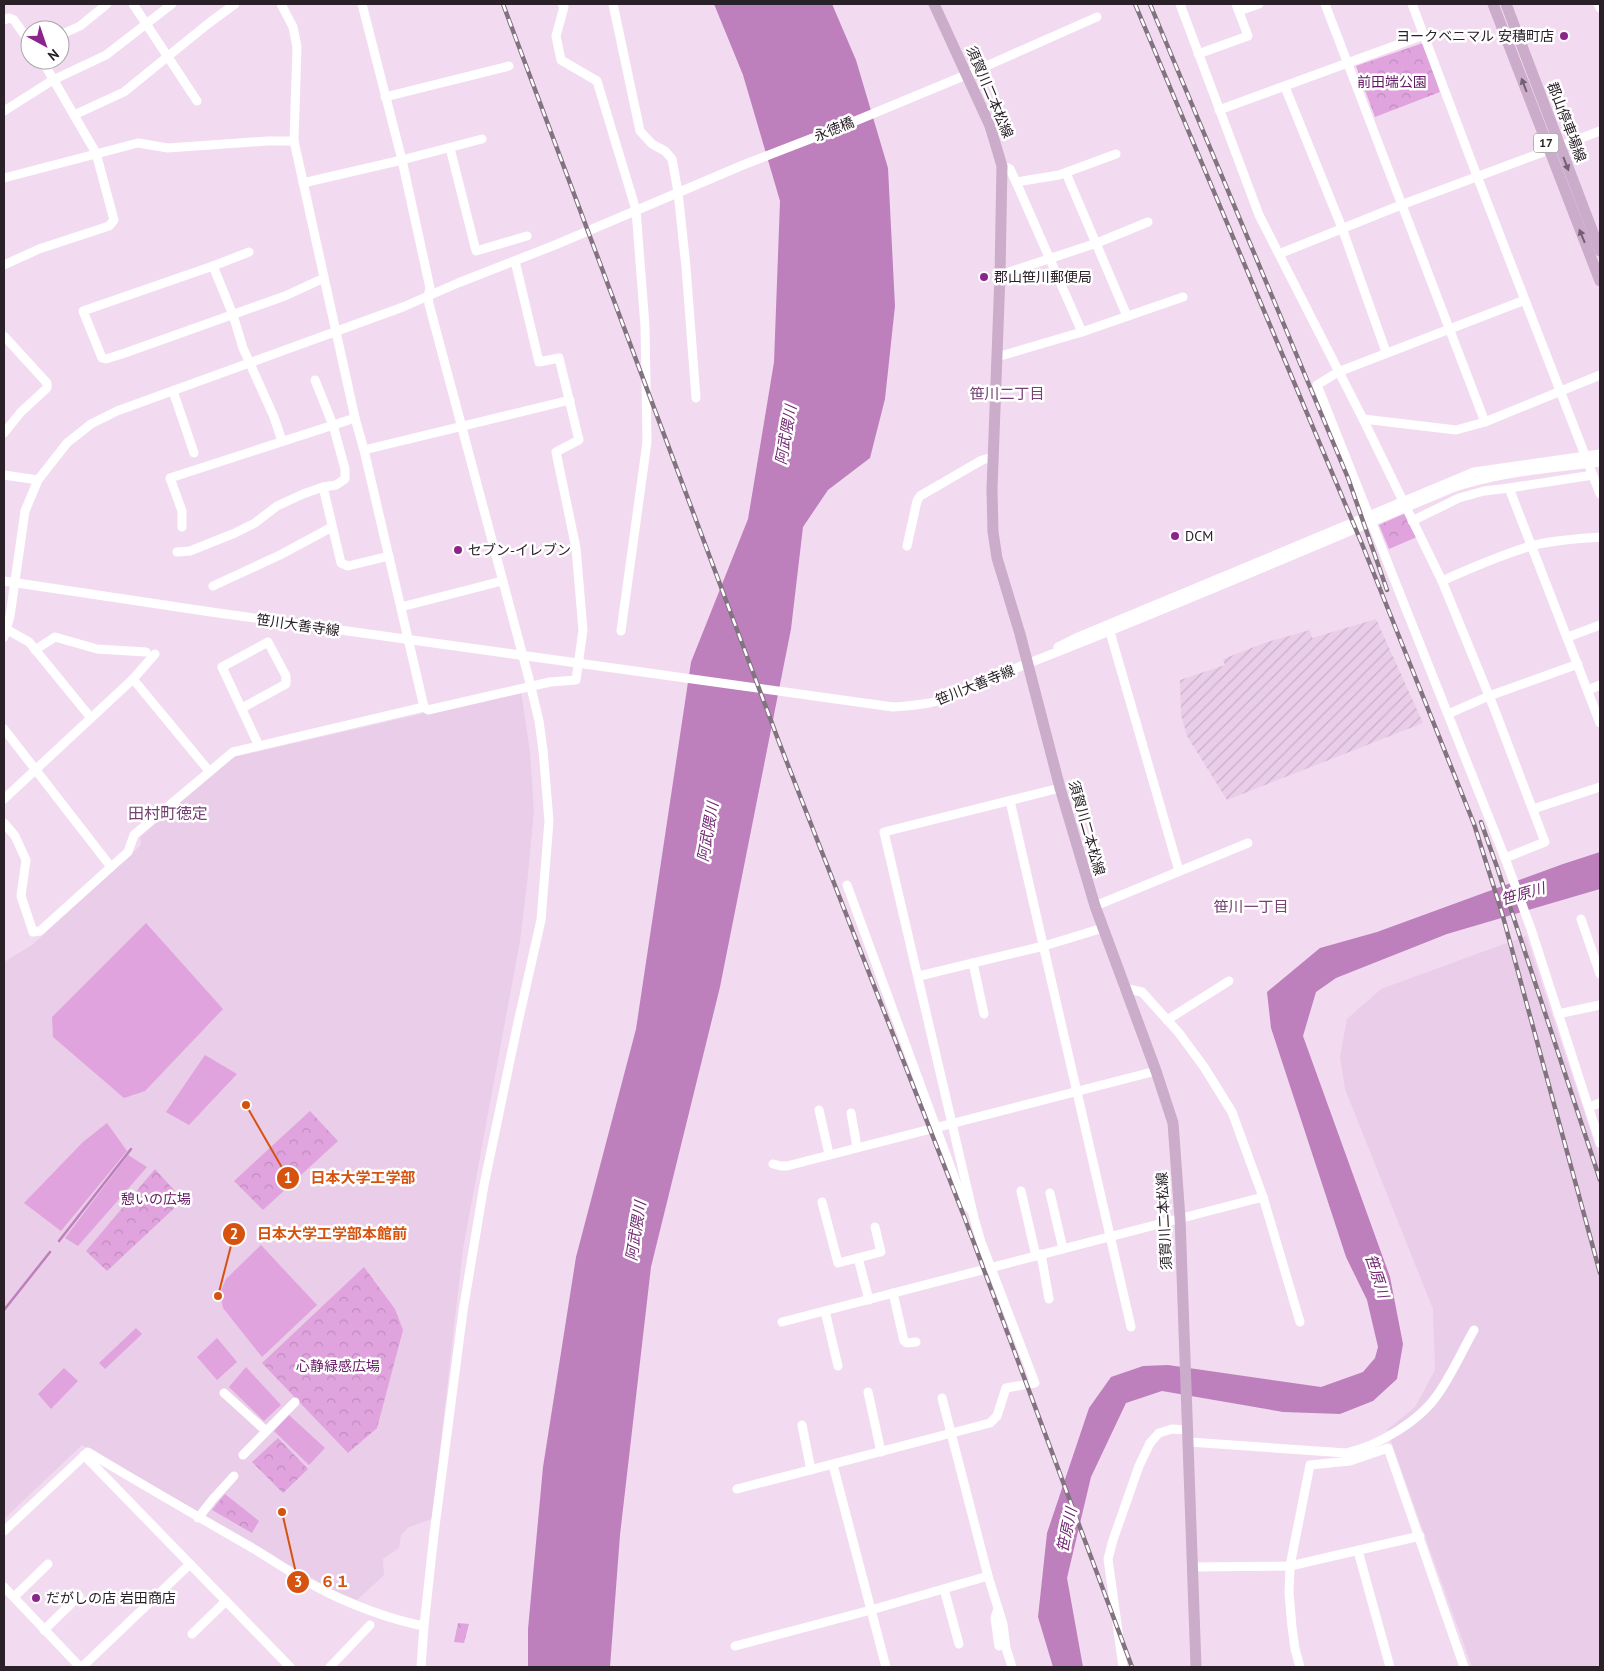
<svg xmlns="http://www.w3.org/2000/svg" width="1604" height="1671" viewBox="0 0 1604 1671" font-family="'PT Sans','Noto Sans JP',sans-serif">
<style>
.built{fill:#eacde8}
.industrial{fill:url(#industrial-furrows)}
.grass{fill:#e0a3de}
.park{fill:url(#park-crowns)}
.water{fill:#be80bd}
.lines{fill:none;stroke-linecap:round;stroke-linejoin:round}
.stream{stroke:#be80bd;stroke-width:2.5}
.minor{stroke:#fff;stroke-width:9}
.major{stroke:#cbacca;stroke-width:11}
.rail-casing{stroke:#837381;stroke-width:4.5}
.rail{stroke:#fff;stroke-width:2.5;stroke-dasharray:8;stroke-linecap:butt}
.oneway{fill:#725f71}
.poi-dot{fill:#8b258c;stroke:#fff;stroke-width:2}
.labels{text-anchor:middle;stroke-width:5;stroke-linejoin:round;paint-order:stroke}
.shield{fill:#fff;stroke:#696368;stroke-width:1}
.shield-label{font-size:12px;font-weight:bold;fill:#292028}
.poi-label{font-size:14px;fill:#292028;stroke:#fff;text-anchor:start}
.park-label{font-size:14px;fill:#641964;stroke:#fff}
.street-label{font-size:14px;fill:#292028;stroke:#fff}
.neighbourhood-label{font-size:15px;fill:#744173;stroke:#fff}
.water-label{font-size:15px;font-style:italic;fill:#722872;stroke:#fff}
.quarter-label{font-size:16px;fill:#744173;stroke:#fff}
.leader{fill:none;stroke:#d5530f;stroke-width:2}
.callout-dot{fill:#d5530f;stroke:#fff;stroke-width:2}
.mark-label{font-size:15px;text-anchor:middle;font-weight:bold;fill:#fff}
.callout-label{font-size:15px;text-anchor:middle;font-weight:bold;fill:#d5530f;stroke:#fff;stroke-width:5;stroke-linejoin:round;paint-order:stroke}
</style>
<defs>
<pattern id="industrial-furrows" width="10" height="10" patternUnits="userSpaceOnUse" patternTransform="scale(1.25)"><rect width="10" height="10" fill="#eacde8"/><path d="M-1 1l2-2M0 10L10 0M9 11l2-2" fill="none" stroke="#c9b0c7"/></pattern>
<pattern id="park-crowns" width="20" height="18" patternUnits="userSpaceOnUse" patternTransform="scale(1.25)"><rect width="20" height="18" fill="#e0a3de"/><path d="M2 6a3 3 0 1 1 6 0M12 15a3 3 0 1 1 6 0" fill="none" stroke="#c08cbe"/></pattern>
</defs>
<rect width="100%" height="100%" fill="#f2dbf0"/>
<g class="built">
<path d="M521,691L530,752L534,811L527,884L520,941L463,1249L432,1519L409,1527L401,1535L399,1548L383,1559L384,1575L357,1600L331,1589L82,1445L4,1519V962L32,945L141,845L140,837L234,757Z"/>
<path d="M1526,936L1600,1160V1667H1472L1387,1430L1415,1407L1435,1370L1433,1309L1345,1089L1340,1057L1347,1019L1381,989Z"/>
</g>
<path class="industrial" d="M1376,619L1423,723L1227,800L1187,736L1181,715L1180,680L1225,665L1223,659L1267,642L1310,630L1312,638Z"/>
<g class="grass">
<path d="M146,923L223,1009L145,1091L124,1098L53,1037L52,1017Z"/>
<path d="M205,1055L237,1074L189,1125L166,1112Z"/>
<path d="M107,1123L127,1151L61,1231L24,1203L83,1142Z"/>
<path d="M128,1155L147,1167L78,1246L65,1238Z"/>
<path d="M261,1245L317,1305L262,1357L223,1308L220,1293L226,1279Z"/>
<path d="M136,1328L142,1334L105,1369L99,1363Z"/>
<path d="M217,1338L237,1362L217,1380L197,1357Z"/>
<path d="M246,1367L281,1405L264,1421L229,1387Z"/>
<path d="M64,1368L78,1381L51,1409L38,1394Z"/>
<path d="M289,1415L325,1448L309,1465L274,1431Z"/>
</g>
<g class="park">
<path d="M1423,43L1440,92L1375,117L1356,66Z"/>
<path d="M1406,513L1417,537L1389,549L1379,525Z"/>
<path d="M310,1111L338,1141L263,1210L234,1181Z"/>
<path d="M155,1169L183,1200L107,1271L86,1251Z"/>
<path d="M364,1267L395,1309L403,1330L377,1428L348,1453L262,1363Z"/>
<path d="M278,1438L308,1469L283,1493L252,1462Z"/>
<path d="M225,1494L259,1521L252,1533L212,1510Z"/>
<path d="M458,1623L469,1624L464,1643L454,1642Z"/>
</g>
<g class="water">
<path d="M714,4H832L856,60L888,168L895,306L885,399L870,458L828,490L803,527L791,629L720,987L651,1267L620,1535L610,1667H528V1629L543,1467L576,1257L636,1029L691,662L748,519L774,362L780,201L743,75Z"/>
<path d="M1600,852V889L1447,934L1336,978L1316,992L1303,1036L1390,1277L1403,1344L1397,1379L1373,1401L1340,1414L1283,1412L1162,1391L1126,1403L1091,1477L1067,1578L1083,1667H1053L1038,1617L1047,1533L1089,1408L1111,1377L1143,1366L1168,1365L1321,1387L1363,1372L1375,1358L1378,1347L1367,1300L1346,1257L1271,1028L1267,992L1320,948L1377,932L1563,864Z"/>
</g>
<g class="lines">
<g class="stream">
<path d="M59,1241L131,1149"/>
<path d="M4,1310L50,1252"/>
</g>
<g class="minor">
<path d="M133,4L197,101"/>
<path d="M281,4L293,27L297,47L294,141L355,418L364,450L424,707"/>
<path d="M362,4L402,160L430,288L428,296L429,304L529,679L539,721L543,750L549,821L541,920L517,1027L484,1185L463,1311L434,1534L424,1626L421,1667"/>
<path d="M562,4L564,7L556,36L561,60L597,81L636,210L645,326L647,442L621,631"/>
<path d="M613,4L640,131L652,144L665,151L672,159L678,192L686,267L696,398"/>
<path d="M1180,4L1259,215L1363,419L1442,581L1494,708L1545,842L1505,858"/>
<path d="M1325,4L1485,422"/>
<path d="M1412,4L1477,176L1600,494"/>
<path d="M1598,4L1600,8"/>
<path d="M1239,11L1259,4"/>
<path d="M4,20L9,18L14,20L30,43"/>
<path d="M60,35L80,26L107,4"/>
<path d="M1198,54L1248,36L1236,4"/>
<path d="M1285,87L1342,228L1386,352"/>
<path d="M385,97L509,66"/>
<path d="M1219,110L1424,35"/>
<path d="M4,111L53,80L106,55L172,4"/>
<path d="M74,115L124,92L209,23L235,4"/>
<path d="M450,148L476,251L527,236"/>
<path d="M1002,166L1010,169L1016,182L1082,332"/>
<path d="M1066,173L1127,316"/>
<path d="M4,178L138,143L168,148L268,141H294"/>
<path d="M1016,182L1059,175L1116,154"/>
<path d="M303,183L402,160L482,139"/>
<path d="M249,252L213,266L233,315L243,348L274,417L282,441"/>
<path d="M1279,254L1401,205L1600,131"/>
<path d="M4,265L39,249L109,226L114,220L96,153L42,60"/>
<path d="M213,266L83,311L102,358L106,359L125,353L285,296L324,278"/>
<path d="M1000,275L1097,243L1148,222"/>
<path d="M1525,300L1338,372L1317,385L1505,858L1531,929L1600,1143"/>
<path d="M4,336L47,383V388L21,412L4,433"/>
<path d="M997,357L1082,332L1183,297"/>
<path d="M173,391L194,453"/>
<path d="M1363,419L1456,430L1485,422L1600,375"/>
<path d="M364,450L570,400"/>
<path d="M4,475L38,480"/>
<path d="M1593,475L1509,488L1600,723"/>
<path d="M323,487L341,563L348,566L389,556"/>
<path d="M1412,521L1459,498L1484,491L1509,488"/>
<path d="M182,527V511L170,478L355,418"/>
<path d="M907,546L917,501L920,496L982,460L993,457"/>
<path d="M177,552L190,551L235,533L255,523L277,506L303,494L323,487L336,485L345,479V469L333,425L315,380"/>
<path d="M4,581L211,612L893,707C909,706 926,705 941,700C972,691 999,674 1029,663C1171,608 1311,547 1452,488C1500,472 1550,468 1600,462"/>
<path d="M1442,581C1471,568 1501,555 1531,546C1553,540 1578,539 1600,537"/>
<path d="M213,586L280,555L332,527"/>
<path d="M401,607L502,581"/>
<path d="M6,629L29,642L91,718"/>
<path d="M1110,632L1179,871"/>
<path d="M4,637L10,616L25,511L38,480L67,443L91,424L117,411L403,307L458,283L555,245L743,165L836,129L966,75L1097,17"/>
<path d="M1568,637L1600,625"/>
<path d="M1058,647L1076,638L1474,472L1600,454"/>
<path d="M35,650L55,637L97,649L146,652"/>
<path d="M133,679L209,771"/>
<path d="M1588,690L1600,685"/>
<path d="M242,708L286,684V676L268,642L222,667L259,746"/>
<path d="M1448,714L1489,696L1578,664"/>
<path d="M4,729L111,867L128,852L134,835L233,752L424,707L428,710L550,682L576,680L583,630L576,548L556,452L579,440L559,358L539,362L515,261"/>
<path d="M4,799L133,679L155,654"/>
<path d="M1010,801L1131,1327"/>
<path d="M1533,809L1600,787"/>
<path d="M4,823L15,836L26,860L21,896L33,932L40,931L111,867"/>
<path d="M847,885L963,1201L971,1210"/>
<path d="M1095,906L1248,843"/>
<path d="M1581,919L1600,974"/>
<path d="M973,963L984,1014"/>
<path d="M919,976L1044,946L1103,928"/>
<path d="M1124,988L1142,992L1179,1033L1204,1067L1232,1112L1263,1197L1300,1322"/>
<path d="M1558,1014L1600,1005"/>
<path d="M1167,1020L1229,981"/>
<path d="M1589,1107L1600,1103"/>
<path d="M819,1110L829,1154"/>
<path d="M851,1113L857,1147"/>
<path d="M773,1164L781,1166H787L1156,1071"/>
<path d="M1021,1191L1036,1256"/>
<path d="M1050,1193L1063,1249"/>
<path d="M822,1202L838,1263L881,1252L875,1227"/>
<path d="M1041,1254L1049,1299"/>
<path d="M858,1258L869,1300"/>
<path d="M893,1293L904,1341L907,1343L916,1342"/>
<path d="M825,1311L838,1366"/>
<path d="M782,1322L1263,1197"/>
<path d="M868,1392L881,1452"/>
<path d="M224,1393L266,1431"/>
<path d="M942,1398L988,1576L1003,1624L1006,1648L1012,1667"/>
<path d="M802,1425L811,1470"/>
<path d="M1189,1442L1346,1453C1378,1446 1420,1421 1438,1394C1452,1374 1462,1351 1474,1330"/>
<path d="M84,1455L290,1667"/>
<path d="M243,1455L295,1402"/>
<path d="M833,1465L886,1667"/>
<path d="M737,1489L990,1423L997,1416L1006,1388L1035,1383L981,1242L974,1218L884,832L1060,788"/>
<path d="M198,1518L213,1499L234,1476"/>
<path d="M4,1531L88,1452C141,1484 195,1515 249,1546C272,1559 293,1575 317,1587C346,1603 391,1620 424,1626"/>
<path d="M1358,1551L1390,1667"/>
<path d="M1194,1567L1290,1566L1420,1536"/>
<path d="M4,1587L80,1667"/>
<path d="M944,1589L959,1644"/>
<path d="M14,1597L48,1564"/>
<path d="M998,1609L995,1618L999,1646"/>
<path d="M44,1630L79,1596"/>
<path d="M192,1634L226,1601"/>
<path d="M735,1646L871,1610L988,1576"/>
<path d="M82,1667L190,1564"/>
<path d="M330,1667L370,1625"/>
<path d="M1123,1667L1108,1559L1113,1540L1139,1466L1150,1443L1159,1433L1172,1429L1187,1430"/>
<path d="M1300,1667L1295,1649L1292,1627L1289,1593L1290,1566L1310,1465L1350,1461L1388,1448L1464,1667"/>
</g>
<g class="major">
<path d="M934,4L990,126L1002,166L1000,275L992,489L993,532L997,558L1020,634L1060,788L1095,906L1156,1071L1173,1123L1180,1218L1196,1667"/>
<path d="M1493,4L1600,281"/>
<path d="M1506,4L1600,251"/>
</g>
<g class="rail-casing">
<g id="rail">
<path d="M503,4L779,742L965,1219L1132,1667"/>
<path d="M1135,4L1362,544L1474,824L1502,913L1600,1273"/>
<path d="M1150,4L1348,478L1387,590"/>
<path d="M1481,822L1497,867L1600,1180"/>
</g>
</g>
<use href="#rail" class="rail"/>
</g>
<defs><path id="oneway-solid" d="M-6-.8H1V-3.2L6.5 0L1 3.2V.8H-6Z" transform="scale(1.25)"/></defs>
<g class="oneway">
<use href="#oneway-solid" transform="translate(1524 85) rotate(-111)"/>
<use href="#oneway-solid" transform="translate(1566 164) rotate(69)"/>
<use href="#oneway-solid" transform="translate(1582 236) rotate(-112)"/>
</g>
<g class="poi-dot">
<circle cx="1564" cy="36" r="5"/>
<circle cx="984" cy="277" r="5"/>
<circle cx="1175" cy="536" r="5"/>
<circle cx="458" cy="550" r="5"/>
<circle cx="36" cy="1598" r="5"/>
</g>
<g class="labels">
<rect class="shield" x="1533.5" y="133.5" width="25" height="19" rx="4"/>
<g class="shield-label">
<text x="1546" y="147">17</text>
</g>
<g class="poi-label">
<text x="1554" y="41" text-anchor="end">ヨークベニマル 安積町店</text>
<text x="994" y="282">郡山笹川郵便局</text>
<text x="1185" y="541">DCM</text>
<text x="468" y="555">セブン-イレブン</text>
<text x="46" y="1603">だがしの店 岩田商店</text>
</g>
<g class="park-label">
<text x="1392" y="87">前田端公園</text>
<text x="156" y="1204">憩いの広場</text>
<text x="338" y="1371">心静緑感広場</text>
</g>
<g class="street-label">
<text transform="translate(990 92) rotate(67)" y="5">須賀川二本松線</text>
<text transform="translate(1567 122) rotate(69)" y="5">郡山停車場線</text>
<text transform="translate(834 129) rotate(-22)" y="5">永徳橋</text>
<text transform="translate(298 625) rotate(8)" y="5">笹川大善寺線</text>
<text transform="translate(975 685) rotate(-22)" y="5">笹川大善寺線</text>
<text transform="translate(1087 828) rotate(74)" y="5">須賀川二本松線</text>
<text transform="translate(1164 1221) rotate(-93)" y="5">須賀川二本松線</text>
</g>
<g class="neighbourhood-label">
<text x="1007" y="399">笹川二丁目</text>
<text x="1251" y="912">笹川一丁目</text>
</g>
<g class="water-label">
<text transform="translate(786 435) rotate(-80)" y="5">阿武隈川</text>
<text transform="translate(708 832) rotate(-80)" y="5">阿武隈川</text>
<text transform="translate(1523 894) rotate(-16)" y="5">笹原川</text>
<text transform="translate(636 1231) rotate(-81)" y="5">阿武隈川</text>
<text transform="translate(1377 1276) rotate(72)" y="5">笹原川</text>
<text transform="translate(1067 1530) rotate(-78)" y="5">笹原川</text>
</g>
<g class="quarter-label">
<text x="168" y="819">田村町徳定</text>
</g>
</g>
<path class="leader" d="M246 1105L288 1178M218 1296L234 1234M282 1512L298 1582"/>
<g class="callout-dot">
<circle cx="246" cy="1105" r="5"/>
<circle cx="218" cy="1296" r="5"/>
<circle cx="282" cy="1512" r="5"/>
<circle cx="288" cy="1178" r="12"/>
<circle cx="234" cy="1234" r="12"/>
<circle cx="298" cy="1582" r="12"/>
</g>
<g class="mark-label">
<text x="288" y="1183">1</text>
<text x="234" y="1239">2</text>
<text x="298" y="1587">3</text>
</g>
<g class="callout-label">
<text x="363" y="1183">日本大学工学部</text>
<text x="332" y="1239">日本大学工学部本館前</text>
<text x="335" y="1587">６１</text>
</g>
<rect width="1604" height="1671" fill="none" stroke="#292028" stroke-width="10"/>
<g transform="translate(45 45) rotate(140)"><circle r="24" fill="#ffffff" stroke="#a9a6a9"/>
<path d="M0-4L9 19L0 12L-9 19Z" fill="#8b258c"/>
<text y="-8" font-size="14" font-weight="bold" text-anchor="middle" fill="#292028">N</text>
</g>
</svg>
